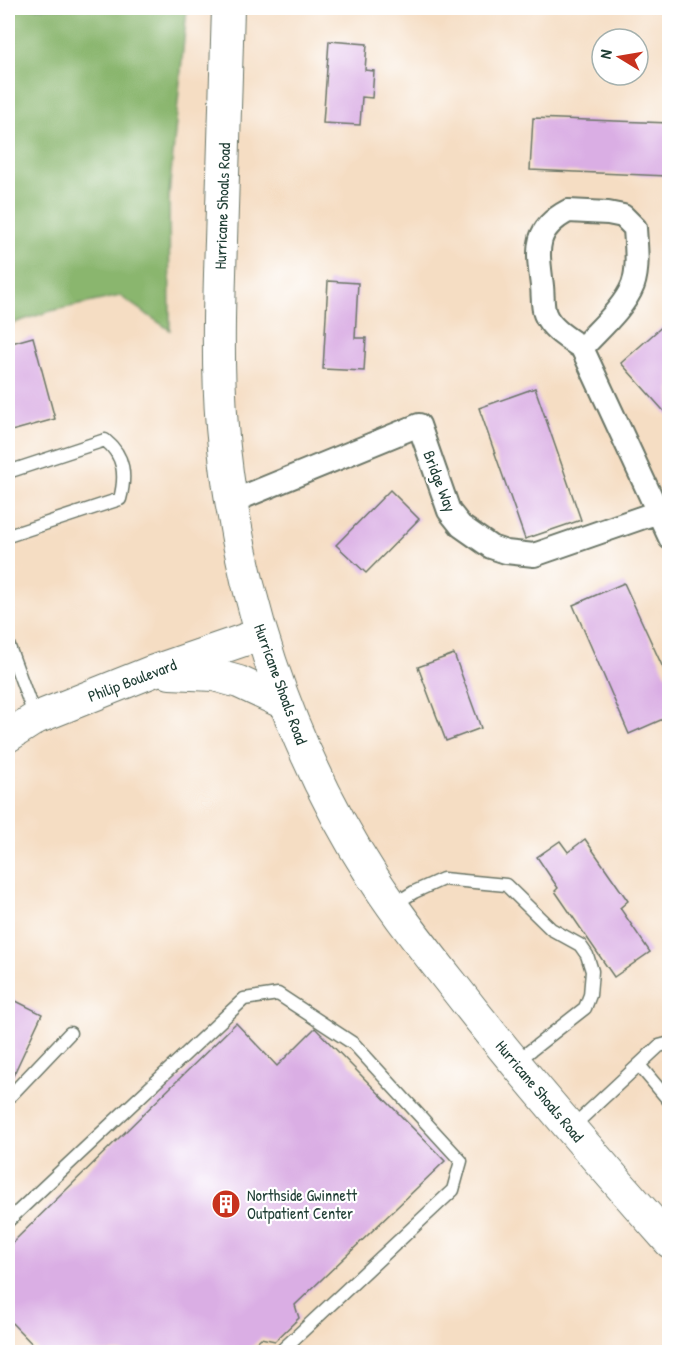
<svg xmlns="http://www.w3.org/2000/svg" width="677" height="1360" viewBox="0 0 677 1360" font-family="'Patrick Hand',sans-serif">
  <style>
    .forest { fill: #8ab66e; stroke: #547a51; stroke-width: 1.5 }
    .building { fill: #daaee4 }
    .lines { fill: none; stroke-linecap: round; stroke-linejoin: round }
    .lane-casing { stroke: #6a7566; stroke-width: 15 }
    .street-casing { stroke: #6a7566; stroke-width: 26 }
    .secondary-casing { stroke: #6a7566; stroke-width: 34 }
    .lane { stroke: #fff; stroke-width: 12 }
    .street { stroke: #fff; stroke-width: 22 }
    .secondary { stroke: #fff; stroke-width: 32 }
    .labels { text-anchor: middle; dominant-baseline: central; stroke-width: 4.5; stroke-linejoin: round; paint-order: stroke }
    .street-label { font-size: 16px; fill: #1f3d34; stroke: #fff }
    .poi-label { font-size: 16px; fill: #1f3d34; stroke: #fff; text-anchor: start }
  </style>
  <rect width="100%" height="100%" fill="#fff"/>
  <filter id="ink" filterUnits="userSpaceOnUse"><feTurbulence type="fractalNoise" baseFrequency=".0167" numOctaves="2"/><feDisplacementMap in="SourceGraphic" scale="12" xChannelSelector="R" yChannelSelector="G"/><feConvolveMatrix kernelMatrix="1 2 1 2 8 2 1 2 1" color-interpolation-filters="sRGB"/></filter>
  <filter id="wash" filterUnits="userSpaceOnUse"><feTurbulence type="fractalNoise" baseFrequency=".008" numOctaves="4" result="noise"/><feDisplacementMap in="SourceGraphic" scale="24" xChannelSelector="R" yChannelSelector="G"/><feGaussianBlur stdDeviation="1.35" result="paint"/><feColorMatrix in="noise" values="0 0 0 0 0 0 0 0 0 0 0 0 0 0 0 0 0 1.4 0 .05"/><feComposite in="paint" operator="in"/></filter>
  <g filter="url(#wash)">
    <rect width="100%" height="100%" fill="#f5ddc3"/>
    <path class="forest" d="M8,8H187L169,195L170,330L120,296L51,311L8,325Z"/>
    <g id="blocks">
      <path class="building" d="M329,41L367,44L365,70L374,71L372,98L362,97L360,125L323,123Z
        M533,118L670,123L667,176L530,170Z
        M328,281L358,283L355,338H366L364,371L323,369Z
        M666,323L670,327V418L621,363Z
        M33,337L55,419L8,432V344Z
        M535,388L581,520L525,539L479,408Z
        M390,490L419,519L366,573L336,545Z
        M624,583L670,683V716L629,734L573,605Z
        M454,654L481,728L446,741L418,667Z
        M585,839L628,901L620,908L650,952L614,977L555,891L558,888L537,857L560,841L568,852Z
        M8,997L42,1014L13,1076L8,1073Z
        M236,1023L277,1066L315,1028L445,1161L295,1305L299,1318L275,1341L261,1338L246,1352H40L8,1319V1247Z"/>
    </g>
  </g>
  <g filter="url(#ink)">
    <use href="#blocks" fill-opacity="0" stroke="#6a7566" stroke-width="1.5"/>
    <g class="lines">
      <g class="lane-casing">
        <path id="lane" d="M8,472L105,440C125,456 126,476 120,499L8,536
          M8,644L35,717
          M393,905L414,892L443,879L506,885L551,929L580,945L587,955L592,971L590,995L585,1008L516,1062
          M639,1065L670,1102
          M8,1094L11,1095L70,1033
          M571,1128L659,1046L670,1043
          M8,1221L244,999L278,994L354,1044L461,1161L453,1190L280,1352"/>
      </g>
      <g class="street-casing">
        <path id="street" d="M568,211L608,213L623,216L635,228C636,246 639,267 633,285C624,308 598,330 582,348C569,339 551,329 545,314C542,306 543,294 542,286C538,251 532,230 568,211Z
          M582,348L670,538
          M231,502L419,425L449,511L461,526L491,547L506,552L534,555L658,512"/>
      </g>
      <g class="secondary-casing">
        <path id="secondary" d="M228,8C225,85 223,163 221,241C219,303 217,366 222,427C236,587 287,744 374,879C398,916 425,950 452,984C521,1073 595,1157 670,1242
          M170,673L214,675L239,682L284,703
          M8,736L36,718L151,672L261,634"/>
      </g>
      <use href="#lane" class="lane"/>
      <use href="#street" class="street"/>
      <use href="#secondary" class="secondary"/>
    </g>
  </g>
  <defs>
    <g id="building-disc" transform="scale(1.5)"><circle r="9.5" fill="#c8321e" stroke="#fff"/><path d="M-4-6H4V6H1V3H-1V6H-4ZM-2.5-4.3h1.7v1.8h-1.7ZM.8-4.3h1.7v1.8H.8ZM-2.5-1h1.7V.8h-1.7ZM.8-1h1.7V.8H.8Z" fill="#fff"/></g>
  </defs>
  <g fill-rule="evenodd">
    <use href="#building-disc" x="226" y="1204"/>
  </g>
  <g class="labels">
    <g class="street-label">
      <text transform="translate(222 206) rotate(-88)">Hurricane Shoals Road</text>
      <text transform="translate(440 481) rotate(69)">Bridge Way</text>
      <text transform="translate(132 680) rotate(-21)">Philip Boulevard</text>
      <text transform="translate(281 684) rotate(70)">Hurricane Shoals Road</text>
      <text transform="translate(540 1091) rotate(50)">Hurricane Shoals Road</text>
    </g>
    <g class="poi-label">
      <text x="247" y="1195">Northside Gwinnett<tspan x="247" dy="18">Outpatient Center</tspan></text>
    </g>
  </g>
  <rect width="677" height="1360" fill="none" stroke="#fff" stroke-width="30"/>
  <g transform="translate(620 57) rotate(281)"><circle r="28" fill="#ffffff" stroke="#a5b1ae" stroke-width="1.5"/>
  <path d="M0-4.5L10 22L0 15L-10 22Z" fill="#c8321e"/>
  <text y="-9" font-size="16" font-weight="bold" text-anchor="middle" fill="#1f3d34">N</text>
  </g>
</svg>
